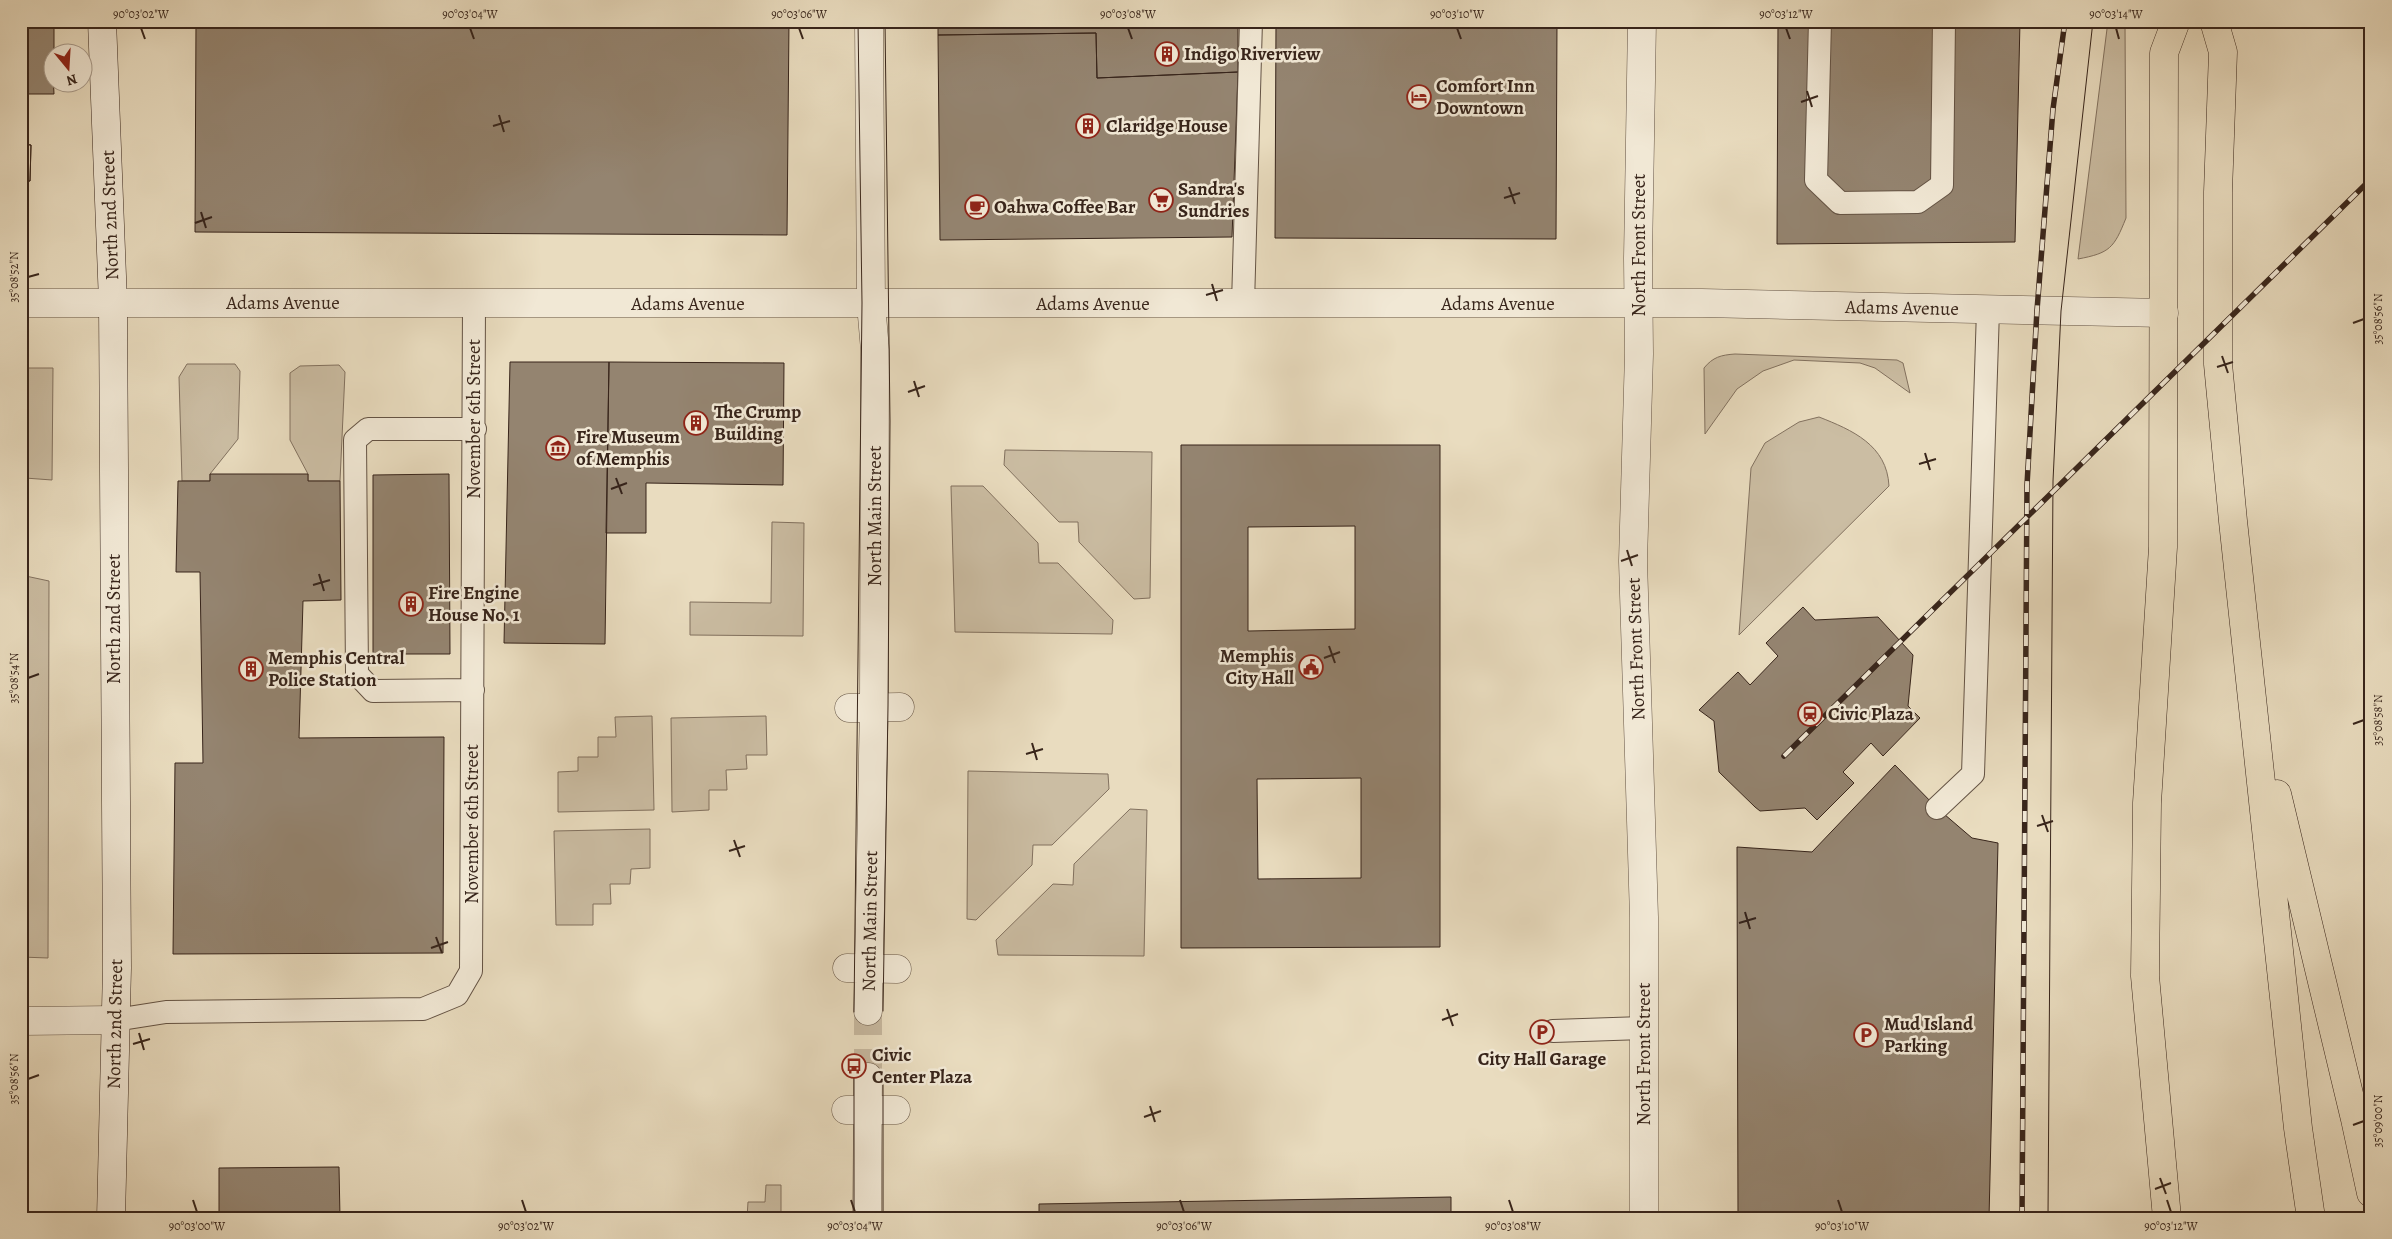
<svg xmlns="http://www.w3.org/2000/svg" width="2392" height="1239" viewBox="0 0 2392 1239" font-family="Alegreya,serif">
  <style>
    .green { fill: #cbbda3; stroke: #82715f }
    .building { fill: #948470; stroke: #38251b; fill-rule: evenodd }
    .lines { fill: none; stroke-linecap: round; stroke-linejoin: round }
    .pedestrian-tunnel { stroke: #c6b79e; stroke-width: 28; stroke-dasharray: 28 14; stroke-linecap: butt }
    .service-casing { stroke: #645344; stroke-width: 24 }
    .pedestrian-casing { stroke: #645344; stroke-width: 29 }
    .minor-casing { stroke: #645344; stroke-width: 29 }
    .tertiary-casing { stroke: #645344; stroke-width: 29 }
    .secondary-casing { stroke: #38251b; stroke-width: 29 }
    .motorway-casing { stroke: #38251b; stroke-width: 29 }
    .service { stroke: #f1e8d5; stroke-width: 22 }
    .pedestrian { stroke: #f1e8d5; stroke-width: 28 }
    .minor { stroke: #f1e8d5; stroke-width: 28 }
    .tertiary { stroke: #f1e8d5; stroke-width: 28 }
    .secondary { stroke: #f1e8d5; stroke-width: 28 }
    .motorway { stroke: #e9dcbf; stroke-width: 28 }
    .tram { stroke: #38251b; stroke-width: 1 }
    .rail-casing { stroke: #38251b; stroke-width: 5.5 }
    .rail { stroke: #f1e8d5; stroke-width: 4; stroke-dasharray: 11; stroke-linecap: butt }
    .ticks { fill: none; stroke: #38251b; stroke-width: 2 }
    .labels { text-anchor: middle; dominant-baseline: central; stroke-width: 5; stroke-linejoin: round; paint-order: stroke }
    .poi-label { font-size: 19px; font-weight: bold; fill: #38251b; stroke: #f1e8d5; text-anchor: start }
    .street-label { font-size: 19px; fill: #38251b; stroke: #f1e8d5 }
    .neatline { fill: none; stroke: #38251b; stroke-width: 2 }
    .ticks-label { font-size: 12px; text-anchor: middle; fill: #38251b }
  </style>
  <rect width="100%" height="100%" fill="#e9dcbf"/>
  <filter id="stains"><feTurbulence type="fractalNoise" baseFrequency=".004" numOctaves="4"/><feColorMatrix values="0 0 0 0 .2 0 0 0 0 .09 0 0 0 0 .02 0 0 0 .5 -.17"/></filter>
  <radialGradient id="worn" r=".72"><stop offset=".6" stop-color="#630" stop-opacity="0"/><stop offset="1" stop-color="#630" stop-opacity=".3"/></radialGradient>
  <path class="green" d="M2108,21H2125L2126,218C2114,248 2110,253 2078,259Z
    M1735,354L1897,360L1903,363L1910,393L1875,368L1860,363L1794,360L1763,371L1737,389L1705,434L1704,368C1713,357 1721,355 1735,354Z
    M187,364H235L240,371L238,439L210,474V481H182L179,377Z
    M339,365L345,372L340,481H308V474L290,440V373L300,366Z
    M21,368H53L52,480L25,478L21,483Z
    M1819,417C1852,430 1887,445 1889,486L1739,635L1751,468L1765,443L1799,422Z
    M1005,450L1152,452L1150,598L1134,599L1079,542L1078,522H1059L1004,465Z
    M951,486H983L1038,543L1039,563H1058L1113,620L1112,634L955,632Z
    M772,522L804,523L803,636L690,635V602L771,603Z
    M21,575L49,581L48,958L21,957Z
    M652,716L654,810L558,812V772L578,771V757H598V737H616L615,717Z
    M766,716L767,755H746L747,769L726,770L727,790H709V810L672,812L671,718Z
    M968,771L1108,774L1109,789L1052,845H1033L1032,865L976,920L967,919Z
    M1130,809L1147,810L1144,956L998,955L996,940L1053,884L1073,885L1074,864Z
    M650,829V868L631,869L630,884H610L611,904H593V925H556L554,831Z
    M766,1185H781V1218H747L748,1202H765Z"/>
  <path class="building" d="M21,21H54V52H52L54,94H21Z
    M196,21H789L787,235L195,232Z
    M938,21H1238V72L1097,78L1096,33L938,35Z
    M1276,21H1557L1556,239L1275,238Z
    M1778,21H2020L2015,242L1777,244Z
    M1096,33L1097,78L1238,72L1232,237L940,240L938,35Z
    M21,144L31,145L30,181H21Z
    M21,144L31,145L30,181H21Z
    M510,362H609L605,644L504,643Z
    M609,362L784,363L783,485L646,483V533H606Z
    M1181,445H1440V947L1181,948ZM1355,526V629L1248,631V527ZM1361,778V878L1258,879L1257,779Z
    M210,474H308V481H340L341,600L303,601L299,738L444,737L443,953L173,954L175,763H203L200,572H176L178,481H210Z
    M449,474L450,654H373V475Z
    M1803,607L1815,620L1878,617L1913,655L1908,706L1920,718L1883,756L1871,743L1843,772L1854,783L1817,820L1805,808L1760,811L1755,807L1719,772L1714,721L1699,710L1738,672L1750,685L1778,656L1766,643Z
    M1895,765L1937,808L1972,838L1998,843L1989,1218H1738L1737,847L1812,852Z
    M339,1167L340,1218H219V1168Z
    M1451,1197V1218H1039V1204Z"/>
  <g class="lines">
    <path class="pedestrian-tunnel" d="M868,1077V1011"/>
    <g class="service-casing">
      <path id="service" d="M1820,21L1816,180L1840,203L1918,202L1942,185L1944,21
        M1243,304L1251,21
        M473,690L373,691L357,674L355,440L368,429H475
        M1937,808L1973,774L1988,310
        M115,1020L166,1012L423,1009L457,995L471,971L474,304
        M1553,1031L1643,1028"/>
    </g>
    <g class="pedestrian-casing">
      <path id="pedestrian" d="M849,708L900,707
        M847,968L897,969
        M868,1011L874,706L875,350L871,304L869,21
        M846,1110H896
        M867,1218L868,1077"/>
    </g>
    <g class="minor-casing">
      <path id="minor" d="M21,1021L115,1020"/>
    </g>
    <g class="tertiary-casing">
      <path id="tertiary" d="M1642,21L1638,258L1639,354L1633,561L1644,917V1218
        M21,303H1702L2164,313"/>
    </g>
    <g class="secondary-casing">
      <path id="secondary" d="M102,21L113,302L117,968L111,1218"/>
    </g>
    <g class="motorway-casing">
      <path id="motorway" d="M2214,21L2223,52L2218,192V364L2233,521L2298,1128L2311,1218
        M2277,794L2355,1119L2371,1193
        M2167,1218L2145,976L2147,803L2163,547L2164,53L2176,21"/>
    </g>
    <use href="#service" class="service"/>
    <use href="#pedestrian" class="pedestrian"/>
    <use href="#minor" class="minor"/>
    <use href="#tertiary" class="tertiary"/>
    <use href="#secondary" class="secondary"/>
    <use href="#motorway" class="motorway"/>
    <path class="tram" d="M883,1011L888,706L890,421L885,21
      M854,1012L862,303L858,21
      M854,1076V1218
      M883,1076V1218
      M2048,1218L2053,481L2061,311L2093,21"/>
    <g class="rail-casing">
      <path id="rail" d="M1784,756L2371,179
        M2022,1218L2027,485L2037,310L2053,109L2065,21"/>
    </g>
    <use href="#rail" class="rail"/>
  </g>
  <path class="ticks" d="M141,28L145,39M470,28L474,39M799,28L803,39M1128,28L1132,39M1457,28L1461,39M1786,28L1790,39M2116,28L2119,39M1807,91L1812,107M1801,102L1818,96M499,115L504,132M493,126L510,121M1509,187L1515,204M1504,198L1520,193M201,212L206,228M195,223L212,217M28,277L39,274M1212,284L1217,301M1206,295L1223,290M2353,323L2364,319M2222,356L2228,373M2217,367L2233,362M914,381L919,397M908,392L925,386M1925,453L1930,470M1919,464L1936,459M616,478L622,494M611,489L627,483M1627,550L1632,566M1621,561L1638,555M319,574L324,591M313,585L330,580M1329,646L1335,663M1324,658L1340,652M28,678L39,674M2353,724L2364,720M1032,743L1037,760M1026,754L1043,749M2042,815L2048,832M2037,826L2053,821M734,840L740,857M729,851L745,846M1745,912L1750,929M1739,923L1756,918M436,937L442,953M431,948L448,942M1447,1009L1453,1026M1442,1020L1458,1014M139,1033L144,1050M133,1044L150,1039M28,1079L39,1075M1150,1106L1155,1122M1144,1117L1161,1111M2353,1125L2364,1121M2160,1178L2166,1194M2155,1189L2171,1183M193,1200L197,1212M522,1200L526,1212M851,1200L855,1212M1180,1200L1184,1212M1509,1200L1513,1212M1838,1200L1842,1212M2167,1200L2171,1212"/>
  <defs>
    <g id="building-ring" transform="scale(1.25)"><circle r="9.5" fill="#f1e8d5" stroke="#8f2418" stroke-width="1.5"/><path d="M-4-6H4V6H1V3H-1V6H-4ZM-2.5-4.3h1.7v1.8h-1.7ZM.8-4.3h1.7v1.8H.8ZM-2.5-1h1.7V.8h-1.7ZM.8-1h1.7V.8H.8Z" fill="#8f2418"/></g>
    <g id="hotel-ring" transform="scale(1.25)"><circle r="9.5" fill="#f1e8d5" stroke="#8f2418" stroke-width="1.5"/><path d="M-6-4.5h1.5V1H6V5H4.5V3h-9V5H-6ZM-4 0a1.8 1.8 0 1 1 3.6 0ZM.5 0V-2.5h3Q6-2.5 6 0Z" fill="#8f2418"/></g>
    <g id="supermarket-ring" transform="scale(1.25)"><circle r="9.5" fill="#f1e8d5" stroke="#8f2418" stroke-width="1.5"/><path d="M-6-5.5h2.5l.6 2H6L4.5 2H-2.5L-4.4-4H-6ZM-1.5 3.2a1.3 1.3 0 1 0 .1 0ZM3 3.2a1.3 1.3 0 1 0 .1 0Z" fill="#8f2418"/></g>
    <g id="cafe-ring" transform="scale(1.25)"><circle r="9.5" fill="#f1e8d5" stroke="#8f2418" stroke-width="1.5"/><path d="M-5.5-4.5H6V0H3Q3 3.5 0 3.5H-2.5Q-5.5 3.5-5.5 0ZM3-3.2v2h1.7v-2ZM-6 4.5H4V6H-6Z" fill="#8f2418"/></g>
    <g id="museum-ring" transform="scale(1.25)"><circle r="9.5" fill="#f1e8d5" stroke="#8f2418" stroke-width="1.5"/><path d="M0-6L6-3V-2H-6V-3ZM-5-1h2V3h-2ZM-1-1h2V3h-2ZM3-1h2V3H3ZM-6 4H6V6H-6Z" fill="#8f2418"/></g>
    <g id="civic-ring" transform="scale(1.25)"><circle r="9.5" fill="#f1e8d5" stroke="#8f2418" stroke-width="1.5"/><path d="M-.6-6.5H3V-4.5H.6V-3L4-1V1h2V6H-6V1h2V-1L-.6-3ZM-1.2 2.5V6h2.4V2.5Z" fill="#8f2418"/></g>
    <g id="station-ring" transform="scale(1.25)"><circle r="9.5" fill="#f1e8d5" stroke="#8f2418" stroke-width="1.5"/><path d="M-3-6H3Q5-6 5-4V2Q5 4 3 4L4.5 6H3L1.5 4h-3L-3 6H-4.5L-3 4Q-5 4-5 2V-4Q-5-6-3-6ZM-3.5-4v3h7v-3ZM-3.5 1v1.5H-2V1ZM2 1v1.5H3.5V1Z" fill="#8f2418"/></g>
    <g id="parking-ring" transform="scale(1.25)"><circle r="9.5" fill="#f1e8d5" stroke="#8f2418" stroke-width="1.5"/><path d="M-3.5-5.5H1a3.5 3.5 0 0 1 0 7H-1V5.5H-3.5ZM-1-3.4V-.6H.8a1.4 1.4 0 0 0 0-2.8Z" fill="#8f2418"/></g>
    <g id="bus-ring" transform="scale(1.25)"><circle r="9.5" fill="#f1e8d5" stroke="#8f2418" stroke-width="1.5"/><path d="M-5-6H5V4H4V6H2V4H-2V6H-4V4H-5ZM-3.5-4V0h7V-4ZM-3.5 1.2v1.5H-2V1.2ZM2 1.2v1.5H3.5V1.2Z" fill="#8f2418"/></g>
  </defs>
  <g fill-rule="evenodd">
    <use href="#building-ring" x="1167" y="54"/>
    <use href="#hotel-ring" x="1419" y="97"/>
    <use href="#building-ring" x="1088" y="126"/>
    <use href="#supermarket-ring" x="1161" y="200"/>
    <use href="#cafe-ring" x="977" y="207"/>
    <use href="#building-ring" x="696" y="423"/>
    <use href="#museum-ring" x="558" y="448"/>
    <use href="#building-ring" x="411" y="604"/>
    <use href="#civic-ring" x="1311" y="667"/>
    <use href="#building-ring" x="251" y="669"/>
    <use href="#station-ring" x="1810" y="714"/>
    <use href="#parking-ring" x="1542" y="1032"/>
    <use href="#parking-ring" x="1866" y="1035"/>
    <use href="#bus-ring" x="854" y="1066"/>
  </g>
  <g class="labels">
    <g class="poi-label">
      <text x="1184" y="54">Indigo Riverview</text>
      <text x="1436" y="86">Comfort Inn<tspan x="1436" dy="22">Downtown</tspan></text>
      <text x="1106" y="126">Claridge House</text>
      <text x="1178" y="189">Sandra's<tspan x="1178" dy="22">Sundries</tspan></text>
      <text x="994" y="207">Oahwa Coffee Bar</text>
      <text x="714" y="412">The Crump<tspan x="714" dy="22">Building</tspan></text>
      <text x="576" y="437">Fire Museum<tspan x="576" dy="22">of Memphis</tspan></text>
      <text x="428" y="593">Fire Engine<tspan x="428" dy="22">House No. 1</tspan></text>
      <text x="1294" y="656" text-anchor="end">Memphis<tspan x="1294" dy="22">City Hall</tspan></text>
      <text x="268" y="658">Memphis Central<tspan x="268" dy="22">Police Station</tspan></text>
      <text x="1828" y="714">Civic Plaza</text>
      <text x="1884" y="1024">Mud Island<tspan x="1884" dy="22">Parking</tspan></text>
      <text x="872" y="1055">Civic<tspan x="872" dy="22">Center Plaza</tspan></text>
      <text x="1542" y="1059" text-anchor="middle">City Hall Garage</text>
    </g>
    <g class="street-label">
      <text transform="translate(110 215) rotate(-92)">North 2nd Street</text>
      <text transform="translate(1639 245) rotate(-90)">North Front Street</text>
      <text x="283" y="303">Adams Avenue</text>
      <text x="688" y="304">Adams Avenue</text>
      <text x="1093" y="304">Adams Avenue</text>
      <text x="1498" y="304">Adams Avenue</text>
      <text transform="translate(1902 308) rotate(1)">Adams Avenue</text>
      <text transform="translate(474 419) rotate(-90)">November 6th Street</text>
      <text transform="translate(875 516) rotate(-90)">North Main Street</text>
      <text transform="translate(114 619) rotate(-90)">North 2nd Street</text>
      <text transform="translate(1636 649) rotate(-92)">North Front Street</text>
      <text transform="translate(472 824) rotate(-90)">November 6th Street</text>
      <text transform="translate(870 921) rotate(-89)">North Main Street</text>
      <text transform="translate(115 1024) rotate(-89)">North 2nd Street</text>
      <text transform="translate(1644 1054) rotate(-90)">North Front Street</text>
    </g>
  </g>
  <rect width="2392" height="1239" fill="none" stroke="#e9dcbf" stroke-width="55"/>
  <g transform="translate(68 68) rotate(162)"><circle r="24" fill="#f1e8d5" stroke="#a79a8b"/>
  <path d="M0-4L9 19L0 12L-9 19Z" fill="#8f2418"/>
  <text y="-8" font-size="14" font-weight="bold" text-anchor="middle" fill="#38251b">N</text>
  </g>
  <rect x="28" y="28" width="2336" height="1184" class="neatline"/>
  <g class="ticks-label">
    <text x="141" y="18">90°03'02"W</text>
    <text x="470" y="18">90°03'04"W</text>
    <text x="799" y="18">90°03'06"W</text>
    <text x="1128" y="18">90°03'08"W</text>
    <text x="1457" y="18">90°03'10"W</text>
    <text x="1786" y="18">90°03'12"W</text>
    <text x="2116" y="18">90°03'14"W</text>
    <text transform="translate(14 277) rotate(-90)" y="4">35°08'52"N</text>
    <text transform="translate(2378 319) rotate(-90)" y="4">35°08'56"N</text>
    <text transform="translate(14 678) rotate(-90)" y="4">35°08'54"N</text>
    <text transform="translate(2378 720) rotate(-90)" y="4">35°08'58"N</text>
    <text transform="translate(14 1079) rotate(-90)" y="4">35°08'56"N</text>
    <text transform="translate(2378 1121) rotate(-90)" y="4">35°09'00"N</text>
    <text x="197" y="1230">90°03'00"W</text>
    <text x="526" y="1230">90°03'02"W</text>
    <text x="855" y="1230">90°03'04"W</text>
    <text x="1184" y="1230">90°03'06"W</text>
    <text x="1513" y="1230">90°03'08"W</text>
    <text x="1842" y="1230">90°03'10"W</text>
    <text x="2171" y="1230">90°03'12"W</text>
  </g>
  <rect width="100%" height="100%" filter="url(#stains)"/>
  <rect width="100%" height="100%" fill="url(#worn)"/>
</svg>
